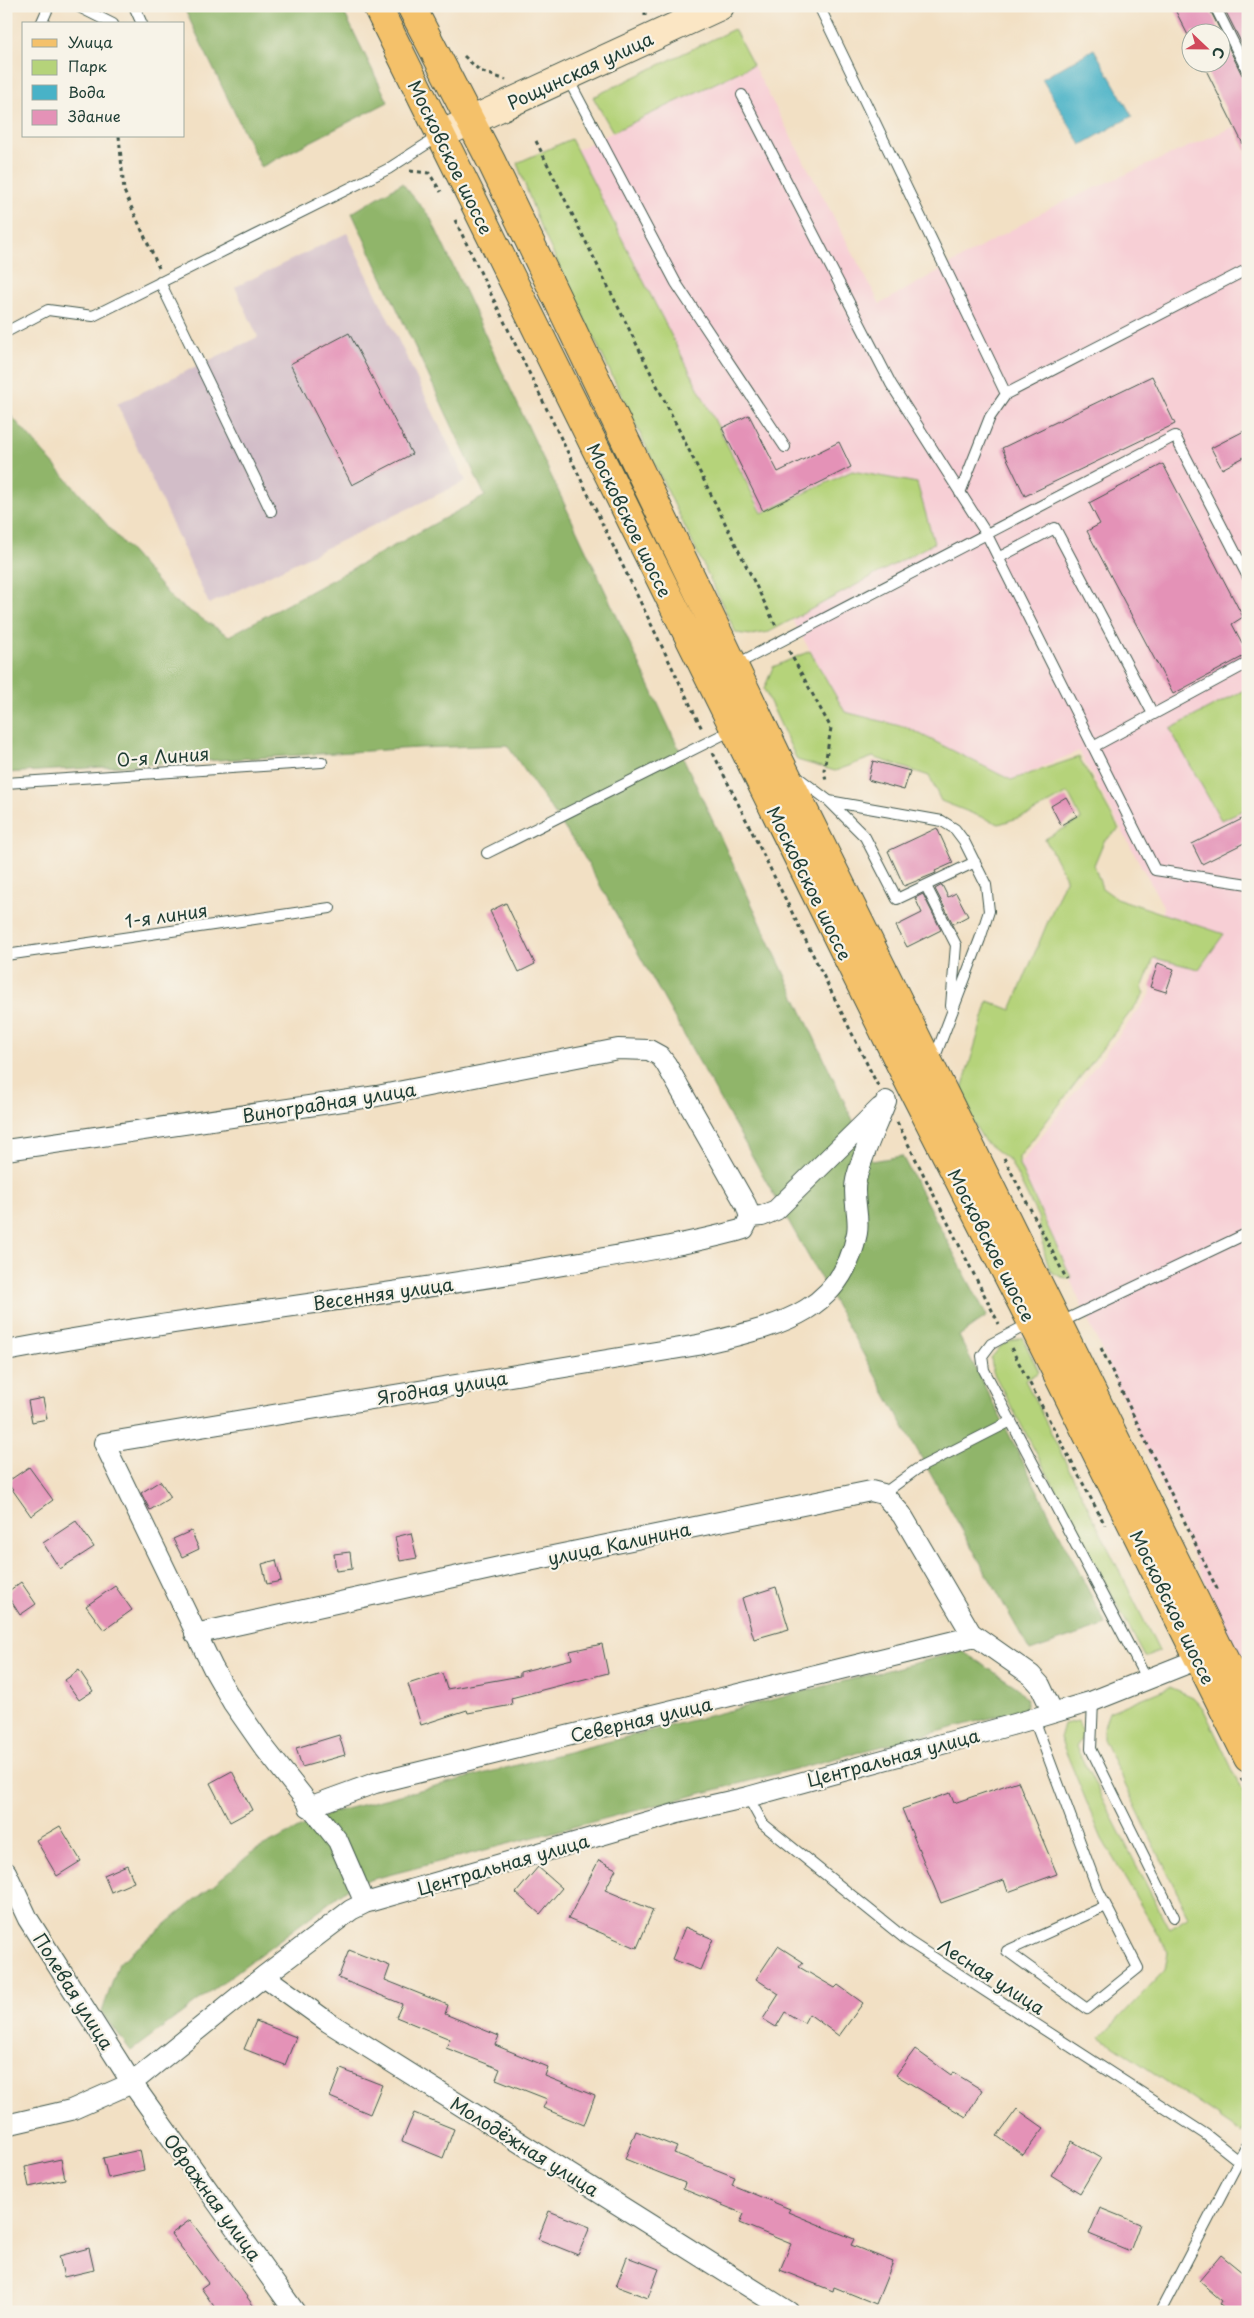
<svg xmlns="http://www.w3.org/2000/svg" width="1254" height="2318" viewBox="0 0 1254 2318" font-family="'Playpen Sans',sans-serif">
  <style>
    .built { fill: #f7cfd5 }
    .industrial { fill: #d2bdc8 }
    .green { fill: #b5d37a; stroke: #6a8857 }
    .forest { fill: #90b56a; stroke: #58794f }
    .water { fill: #48b2c7; stroke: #34787e }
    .building { fill: #e492b7 }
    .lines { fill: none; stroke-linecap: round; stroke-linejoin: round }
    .service-casing { stroke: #3f554a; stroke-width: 12 }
    .minor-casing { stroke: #3f554a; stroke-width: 22 }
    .secondary-casing { stroke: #3f554a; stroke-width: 30 }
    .primary-casing { stroke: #3f554a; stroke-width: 30 }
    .path { stroke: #3f554a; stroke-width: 3; stroke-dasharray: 4 4; stroke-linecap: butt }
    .service { stroke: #fff; stroke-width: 10 }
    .minor { stroke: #fff; stroke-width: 20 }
    .secondary { stroke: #fbe6c4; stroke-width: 28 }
    .primary { stroke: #f4c16b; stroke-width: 28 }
    .labels { text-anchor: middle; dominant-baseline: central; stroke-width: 4.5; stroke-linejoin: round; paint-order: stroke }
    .street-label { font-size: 18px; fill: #1f3d34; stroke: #f7f3e8 }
  </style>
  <rect width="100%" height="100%" fill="#f7f3e8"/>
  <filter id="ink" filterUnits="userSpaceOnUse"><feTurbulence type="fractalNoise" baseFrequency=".02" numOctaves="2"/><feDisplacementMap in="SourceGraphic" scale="10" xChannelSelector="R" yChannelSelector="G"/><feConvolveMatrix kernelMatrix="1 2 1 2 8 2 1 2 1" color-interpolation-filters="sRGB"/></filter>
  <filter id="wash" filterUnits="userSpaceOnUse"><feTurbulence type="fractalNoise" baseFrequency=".0096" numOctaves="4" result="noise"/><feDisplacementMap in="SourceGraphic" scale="20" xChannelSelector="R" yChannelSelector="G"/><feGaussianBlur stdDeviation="1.12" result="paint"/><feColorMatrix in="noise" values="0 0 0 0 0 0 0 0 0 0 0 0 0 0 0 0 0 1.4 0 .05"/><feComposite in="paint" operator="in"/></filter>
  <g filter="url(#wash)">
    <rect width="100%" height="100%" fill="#f2e0c4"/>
    <path class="built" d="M753,65L880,304L1052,207L1233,127L1248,157V322L1245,324L1248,330V1655L1239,1659L1019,1165L1150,995L1163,906L1079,751L1012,780L908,728L845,712L792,619L934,543L852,471L762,513L576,150Z"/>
    <path class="industrial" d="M347,233L466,481L209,604L117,404L258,337L235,287Z"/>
    <path class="green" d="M734,29L753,65L613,132L593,97Z
      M571,139L762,513L852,471L917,483L934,543L769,632L751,635L736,633L540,226L517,163Z
      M810,651L845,712L908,728L1011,780L1079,757L1119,829L1104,841L1094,865L1102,888L1116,898L1224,934L1199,969L1154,958L1142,988L1145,993L1019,1157V1165L1072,1279L1061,1277L1050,1271L1045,1255L1038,1217L1010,1161L985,1142L959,1099L988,1001L1011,1010L1066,878L1045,839L1081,819L1068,793L1030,814L999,824L941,801L929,776L873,757L835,771L797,760L764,689L773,667Z
      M1248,688V808L1221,820L1170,729Z
      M1022,1337L1039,1372L1025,1380L1159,1651L1145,1657L993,1372L991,1358L1002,1345Z
      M1170,1687L1193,1697L1203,1708L1248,1802V2122L1242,2133L1101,2037L1165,1970L1168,1952L1102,1839L1060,1738L1064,1724L1078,1721L1084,1735L1076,1747L1169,1929L1189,1917L1103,1739V1729L1109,1712Z"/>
    <path class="forest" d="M183,6H341L388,102L261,167Z
      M402,183L430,217L872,1161L902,1156L987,1316L959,1336L1106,1625L1030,1651L583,855L507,745L417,748L6,773V410L174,601L229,636L485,496L352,213Z
      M962,1651L1017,1687L1027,1700L1025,1709L354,1884L131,2051L102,2012L119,1963L254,1851L330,1813Z"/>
    <path class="water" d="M1094,49L1132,116L1081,145L1042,79Z"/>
    <g id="blocks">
      <path class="building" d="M1173,6H1208L1221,32H1192V43Z
        M1223,6H1248V56Z
        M1222,34L1242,75L1248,79V154L1202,62H1222Z
        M349,333L412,454L352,485L290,364Z
        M1152,376L1175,424L1025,496L1002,448Z
        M749,415L778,472L839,442L851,467L763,511L722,428Z
        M1248,429V455L1222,469L1211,448Z
        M1163,464L1243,617L1232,624L1248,654L1173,694L1087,531L1100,524L1089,503Z
        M873,761L910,771L904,790L868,780Z
        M1066,797L1077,816L1061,825L1051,806Z
        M1248,816V841L1202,864L1192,844Z
        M937,828L953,863L935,871L936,873L904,886L888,851Z
        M942,885L948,897L956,893L968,916L953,924L935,889Z
        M923,894L941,930L907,947L896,926L922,913L915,898Z
        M506,903L535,964L519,972L490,911Z
        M1158,963L1174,969L1166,992L1150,987Z
        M43,1398L47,1419L32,1422L28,1401Z
        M29,1467L53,1500L31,1516L7,1482Z
        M160,1481L171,1497L150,1510L141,1493Z
        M76,1521L94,1547L60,1569L43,1543Z
        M191,1531L199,1549L182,1557L173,1539Z
        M411,1533L417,1558L400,1561L395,1537Z
        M350,1552L352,1569L336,1571L334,1554Z
        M276,1560L281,1581L267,1584L262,1564Z
        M21,1582L36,1604L20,1615L6,1593Z
        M115,1586L132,1610L104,1630L86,1606Z
        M776,1587L789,1629L754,1639L742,1598Z
        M602,1644L608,1673L511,1698L512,1705L468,1713L467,1710L421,1725L408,1684L442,1673L447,1689L520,1676V1672L572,1659L570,1651Z
        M79,1670L93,1691L79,1700L65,1680Z
        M339,1735L345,1755L302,1767L296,1748Z
        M232,1771L252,1810L230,1822L210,1783Z
        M1018,1781L1057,1874L1008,1892L1004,1880L941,1903L902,1809L950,1793L954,1803Z
        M60,1826L81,1861L57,1876L36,1840Z
        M599,1860L616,1869L605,1890L653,1910L637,1948L568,1919Z
        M127,1865L134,1882L111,1892L104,1875Z
        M538,1867L562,1888L540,1914L516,1893Z
        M685,1927L713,1939L700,1970L672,1959Z
        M778,1946L803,1962L799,1967L835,1988L838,1985L863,2003L839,2036L809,2014L804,2023L785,2012L776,2027L763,2019L779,1994L756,1979Z
        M349,1950L390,1966L385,1980L448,2005L445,2014L499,2036L495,2045L548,2067L545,2076L595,2096L584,2125L543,2108L547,2099L496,2079L500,2069L446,2048L450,2039L396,2017L402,2004L338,1978Z
        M256,2021L296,2037L285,2065L244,2049Z
        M915,2049L951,2075L953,2072L982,2090L966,2117L896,2075Z
        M341,2069L382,2085L370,2114L330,2097Z
        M1017,2109L1044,2128L1023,2155L997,2136Z
        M414,2113L454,2129L443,2158L402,2141Z
        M636,2131L677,2147L674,2153L735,2177L732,2185L790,2209L788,2212L854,2239L851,2245L893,2262L876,2304L834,2287L833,2291L780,2270L791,2244L740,2223L744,2214L683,2189L685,2183L625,2159Z
        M1072,2141L1101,2158L1080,2193L1051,2175Z
        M140,2150L144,2170L108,2178L103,2158Z
        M61,2159L65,2179L29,2187L25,2167Z
        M1100,2208L1140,2224L1130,2251L1089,2234Z
        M549,2211L590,2227L578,2255L538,2239Z
        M190,2220L220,2260L258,2312H218L201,2288L208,2283L171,2234Z
        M89,2248L94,2270L64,2277L59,2256Z
        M1221,2255L1248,2277V2304L1242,2312H1229L1220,2304L1222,2301L1199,2281Z
        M627,2257L659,2269L648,2298L616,2286Z"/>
    </g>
  </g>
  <g filter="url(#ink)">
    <use href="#blocks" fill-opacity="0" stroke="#3f554a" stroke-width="1"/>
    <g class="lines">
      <g class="service-casing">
        <path id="service" d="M77,6L113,24
          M134,6L142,24
          M819,6L1006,394
          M1215,6L1248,72
          M41,24L49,6
          M567,77L676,283L785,447
          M742,95L891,384L986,533L1155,870L1248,884
          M160,282L271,511
          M6,332L48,310L93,316L388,169L439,136
          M960,493L990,417L1006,394L1248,269
          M998,558L1055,528L1153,714
          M735,665L1175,436L1248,577
          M1093,747L1248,663
          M796,776L829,801L942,821L955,829L964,841L986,885L989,911L980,939L933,1062
          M6,783L322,762
          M829,801L865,837L897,899L975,862
          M487,853L734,729
          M926,886L956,945L951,1006
          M6,955L330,908
          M1030,1323L991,1344L982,1356L984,1370L1147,1680
          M1059,1323L1248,1233
          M883,1494L917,1469L1011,1421
          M1093,1701L1091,1749L1174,1917
          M1034,1719L1098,1890L1138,1968L1087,2009L1007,1951L1106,1906
          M748,1797L763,1824L908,1941L1205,2134L1239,2161
          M1160,2312L1248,2143"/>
      </g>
      <g class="minor-casing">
        <path id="minor" d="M6,1150L377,1096L618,1049L649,1050L660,1056L666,1064L746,1205L750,1217
          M750,1217L762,1216L776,1210L880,1108
          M6,1351C191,1316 378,1298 563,1265C621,1255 680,1246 737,1231L744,1229L750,1217
          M195,1634L504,1566L871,1491L883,1494L902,1515L971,1633L1031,1675L1040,1685L1053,1713
          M309,1807L375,1783L975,1636
          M6,1872L28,1919L132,2083L295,2312
          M365,1903L338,1841L263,1746L233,1703L213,1668L104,1443L698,1345C769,1327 841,1318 857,1233C860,1216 852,1197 856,1180C862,1154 876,1127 886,1101
          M264,1976L328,2022L789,2312
          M6,2125L71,2110L132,2083L264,1976L351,1910L365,1903L678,1813L748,1797L1015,1724L1093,1701L1211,1654"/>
      </g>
      <g class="secondary-casing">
        <path id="secondary" d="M440,135L720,6"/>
      </g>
      <g class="primary-casing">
        <path id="primary" d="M377,6L910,1084L1032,1323L1248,1758
          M411,6L492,163L781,764L1248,1707"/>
      </g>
      <path class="path" d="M645,16V6
        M464,56L480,71L506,80
        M119,136L124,191L159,268
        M536,141L777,628
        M410,171L429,173L441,192
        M455,220L702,729
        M789,651L831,728L824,770L826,781
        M713,753L878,1086
        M897,1122L999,1324
        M1004,1158L1067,1280
        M1011,1348L1105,1525
        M1101,1348L1218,1591
        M1241,1778L1248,1793"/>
      <use href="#service" class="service"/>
      <use href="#minor" class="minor"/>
      <use href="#secondary" class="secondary"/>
      <use href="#primary" class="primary"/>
    </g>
  </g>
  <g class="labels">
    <g class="street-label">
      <text transform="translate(580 70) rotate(-25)">Рощинская улица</text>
      <text transform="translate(451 157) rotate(64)">Московское шоссе</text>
      <text transform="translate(630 520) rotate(64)">Московское шоссе</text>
      <text transform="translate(163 756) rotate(-4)">0-я Линия</text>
      <text transform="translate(810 883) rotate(64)">Московское шоссе</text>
      <text transform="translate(166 915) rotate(-8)">1-я линия</text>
      <text transform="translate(329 1102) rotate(-9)">Виноградная улица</text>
      <text transform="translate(992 1245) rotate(63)">Московское шоссе</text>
      <text transform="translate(383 1293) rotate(-8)">Весенняя улица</text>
      <text transform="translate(442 1387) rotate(-9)">Ягодная улица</text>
      <text transform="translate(619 1543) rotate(-12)">улица Калинина</text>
      <text transform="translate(1173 1607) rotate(64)">Московское шоссе</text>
      <text transform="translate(641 1719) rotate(-13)">Северная улица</text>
      <text transform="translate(893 1757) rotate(-15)">Центральная улица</text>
      <text transform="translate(503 1864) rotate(-16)">Центральная улица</text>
      <text transform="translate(992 1976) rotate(33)">Лесная улица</text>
      <text transform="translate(74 1991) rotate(58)">Полевая улица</text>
      <text transform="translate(525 2146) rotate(32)">Молодёжная улица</text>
      <text transform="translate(213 2197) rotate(54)">Овражная улица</text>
    </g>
  </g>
  <rect width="1254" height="2318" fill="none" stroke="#f7f3e8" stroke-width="25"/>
  <rect x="22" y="22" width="162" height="115" fill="#f7f3e8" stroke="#a1aaa0"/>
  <rect x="32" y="39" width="25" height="8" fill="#f4c16b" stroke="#a1aaa0"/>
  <text x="68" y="48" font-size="15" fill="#1f3d34">Улица</text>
  <rect x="32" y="60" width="25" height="15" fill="#b5d37a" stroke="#a1aaa0"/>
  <text x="68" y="72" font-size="15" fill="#1f3d34">Парк</text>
  <rect x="32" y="85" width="25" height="15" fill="#48b2c7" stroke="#a1aaa0"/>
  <text x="68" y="98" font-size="15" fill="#1f3d34">Вода</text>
  <rect x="32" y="110" width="25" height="15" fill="#e492b7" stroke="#a1aaa0"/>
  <text x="68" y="122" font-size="15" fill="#1f3d34">Здание</text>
  <g transform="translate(1206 48) rotate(112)"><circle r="24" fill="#f7f3e8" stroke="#a1aaa0"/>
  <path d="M0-4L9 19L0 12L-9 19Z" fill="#d1495b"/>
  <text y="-8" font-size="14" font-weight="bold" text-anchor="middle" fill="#1f3d34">С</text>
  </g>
</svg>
